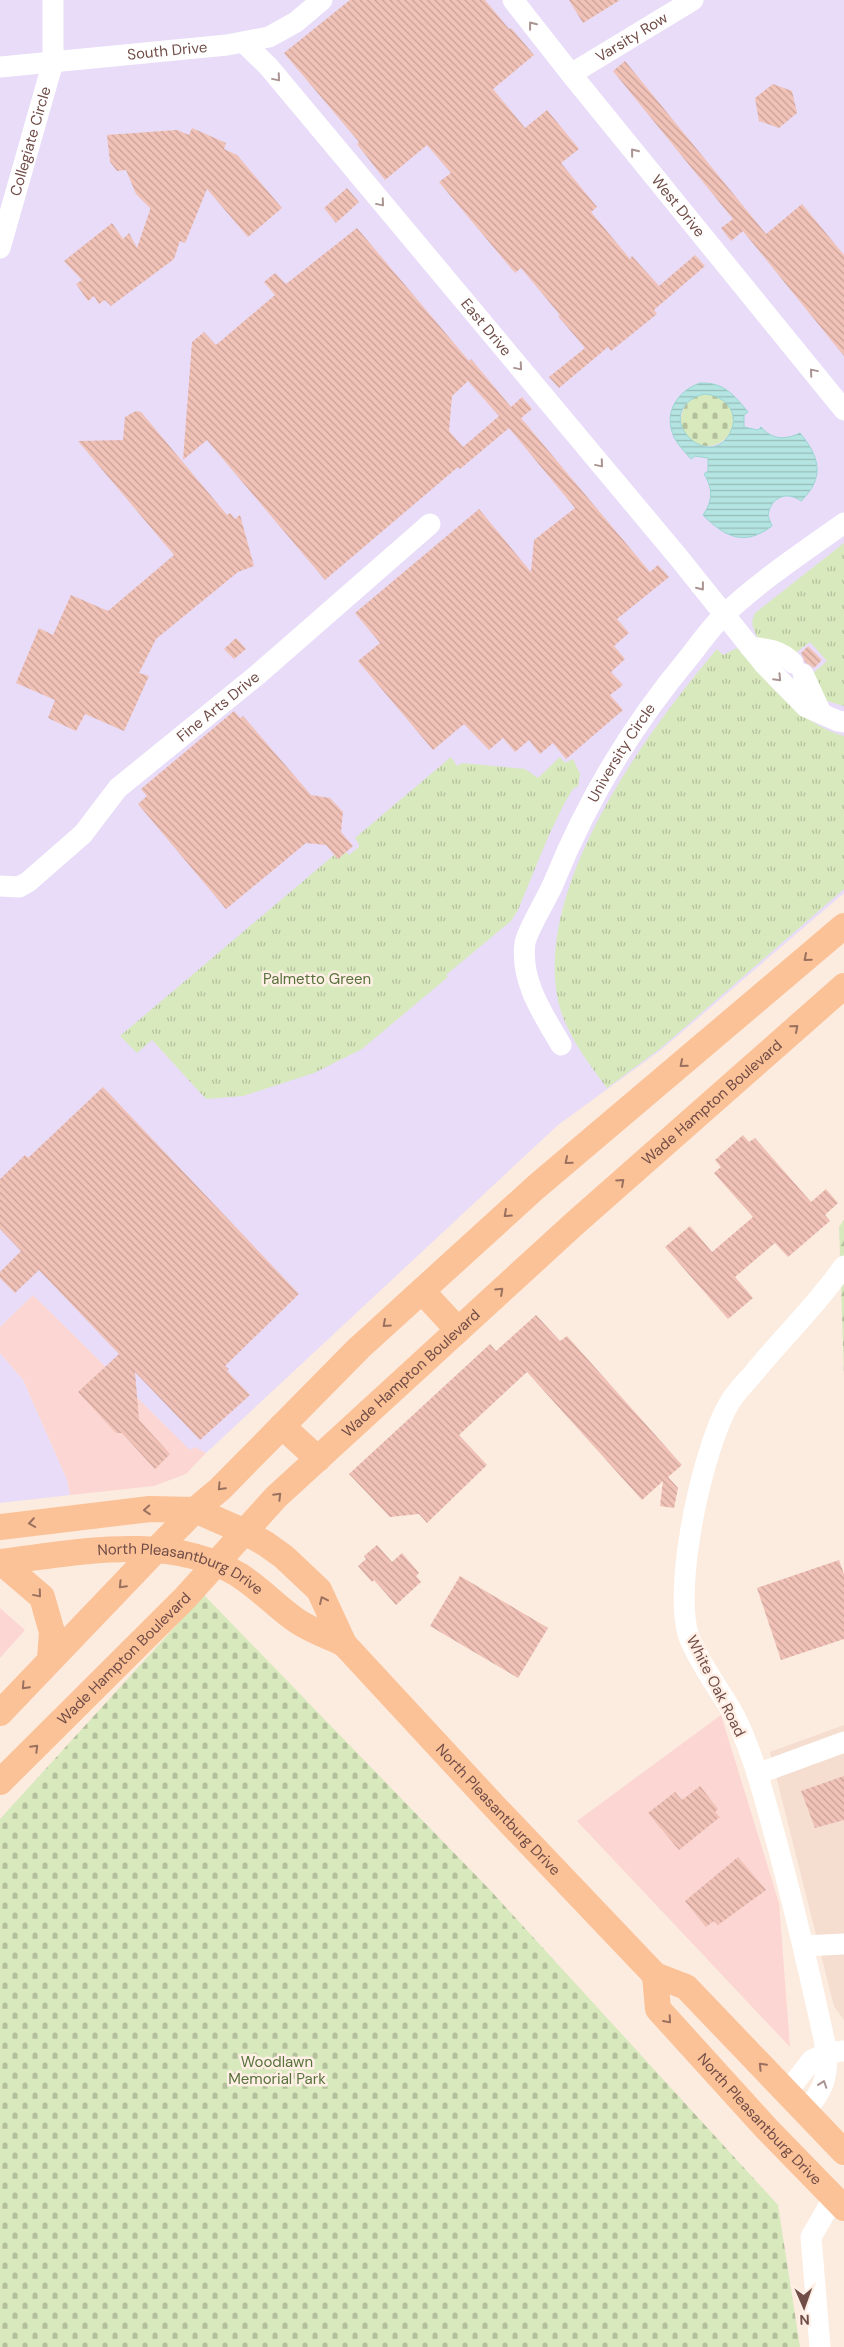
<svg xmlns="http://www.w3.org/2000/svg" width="844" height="2347" viewBox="0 0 844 2347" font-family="'DM Sans',sans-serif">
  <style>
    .residential { fill: #f5ddd0 }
    .commercial { fill: #fcd6d2 }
    .education { fill: #e8dcf8 }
    .grass { fill: url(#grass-tufts) }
    .forest { fill: url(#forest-firs) }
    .cemetery { fill: url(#cemetery-stones) }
    .water { fill: url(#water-rules); stroke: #9ad6d3; fill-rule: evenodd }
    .building { fill: url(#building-back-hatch); fill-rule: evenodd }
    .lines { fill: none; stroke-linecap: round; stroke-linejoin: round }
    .minor { stroke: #fff; stroke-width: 21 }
    .major { stroke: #fbc197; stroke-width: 26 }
    .oneway { stroke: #aa9491 }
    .oneway2 { stroke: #9a705f }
    .labels { text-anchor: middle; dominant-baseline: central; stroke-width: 5; stroke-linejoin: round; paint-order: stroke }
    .street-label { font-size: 15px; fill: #714d47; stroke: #ffefe5 }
    .park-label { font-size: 15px; fill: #58723d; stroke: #ffefe5 }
  </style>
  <defs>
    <pattern id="grass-tufts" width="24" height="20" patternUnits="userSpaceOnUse" patternTransform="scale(1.25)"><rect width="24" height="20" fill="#d8e9be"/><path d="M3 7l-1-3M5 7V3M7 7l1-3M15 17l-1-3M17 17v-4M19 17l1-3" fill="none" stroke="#b4bf9c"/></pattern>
    <pattern id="forest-firs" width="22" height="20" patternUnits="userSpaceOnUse" patternTransform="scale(1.25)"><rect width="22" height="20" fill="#d8e9be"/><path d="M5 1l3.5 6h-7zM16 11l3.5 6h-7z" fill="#b4bf9c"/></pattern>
    <pattern id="cemetery-stones" width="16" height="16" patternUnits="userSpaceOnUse" patternTransform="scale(1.25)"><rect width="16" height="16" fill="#d8e9be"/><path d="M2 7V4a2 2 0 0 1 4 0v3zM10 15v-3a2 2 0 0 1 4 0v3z" fill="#b4bf9c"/></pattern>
    <pattern id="water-rules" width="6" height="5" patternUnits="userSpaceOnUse" patternTransform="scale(1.25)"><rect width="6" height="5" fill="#b4e5e2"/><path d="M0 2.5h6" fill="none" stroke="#97bcb9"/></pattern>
    <pattern id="building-back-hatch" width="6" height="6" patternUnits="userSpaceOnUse" patternTransform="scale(1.25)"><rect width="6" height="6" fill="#f1c2b7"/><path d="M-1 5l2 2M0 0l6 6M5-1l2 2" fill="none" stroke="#c8a097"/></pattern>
  </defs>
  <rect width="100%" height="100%" fill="#fcebdf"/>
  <path class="residential" d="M844,1725V2020L834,2006L770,1752Z"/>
  <path class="commercial" d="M33,1295L190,1449L195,1447L206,1453L186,1474L154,1486L70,1495L67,1480L23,1380L0,1353V1327Z
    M0,1608L25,1630L0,1658Z
    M721,1715L779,1903L790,2047L577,1821Z"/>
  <path class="education" d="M0,0H844V893L661,1050L558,1125L206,1453L195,1447L190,1450L33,1295L0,1327Z
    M0,1353L23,1380L67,1480L70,1495L0,1503Z"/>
  <path class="grass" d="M844,543V706L824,700L812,674L827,661L810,642L793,655L767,640L757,637C753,628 750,623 755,613Z
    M737,648C768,682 797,722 844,736V889L661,1048L607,1088C586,1060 563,1030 557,995C537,882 647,731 717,649L723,655Z
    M451,757L457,766L462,763L525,769L538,778L560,757L565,763L573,759L580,774L578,786L573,789L565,802L548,837L518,910L511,921L446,975L448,977L362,1049L314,1073L243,1096L206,1099L152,1040L137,1053L120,1036L334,855L338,859L346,852L349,855L359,847V844L355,838Z"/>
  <path class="forest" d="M844,1220V1376L839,1227Z"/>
  <path class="cemetery" d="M681 420a26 26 0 1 1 52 0a26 26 0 1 1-52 0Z
    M204,1595L490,1890L778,2205L800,2347H0V1819Z"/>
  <path class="water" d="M700,383C724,382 734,395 748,412L744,415V427L758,430L761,427C772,440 786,440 800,433C820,457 825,478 801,501C786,490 770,498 768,516L772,526C744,547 725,537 703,515C713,501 713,488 704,474L708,471V458L695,456L691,459C685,452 678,445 674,437C663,413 677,391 700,383ZM704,394C724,395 741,412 730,433C708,475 647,411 704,394Z"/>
  <path class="building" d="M350,0H485L509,29L511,28L534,55L493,89L525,128L547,110L579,149L561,163L597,207L591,212L630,259L632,256L659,286L695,255L705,266L654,310L657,314L611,351L608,347L559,388L549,377L585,348L558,316L560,315L521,268L515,273L439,182L451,173L427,145L385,180L357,144L359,142L284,53Z
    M569,0H620L583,23Z
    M625,61L766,234L802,204L844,255V356L743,231L731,241L721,228L733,219L613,71Z
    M773,84L792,91L797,113L779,128L759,121L755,98Z
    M192,128L226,143L224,149L237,155L282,208L248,237L207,189L185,243L180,241L174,259L111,306L105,300L99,304L94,296L88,301L76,284L82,280L64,261L112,223L123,239L129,233L137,248L150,210V208L136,194L126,170L117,171L110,162L107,135L177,130L189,135Z
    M347,188L359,202L336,223L324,208Z
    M357,228L469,361L471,359L511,407L522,397L532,409L521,418L650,572L658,565L669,577L617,619L629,633L614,646L625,659L611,672L623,685L610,695L623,710L566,759L553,743L540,754L529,740L515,752L503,738L489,750L464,724L433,750L358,661L380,643L355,613L479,509L531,572L534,540L575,508L509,428L460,469L458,467L325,580L207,440L183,460L192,342L204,332L216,345L275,295L264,282L275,273L286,284ZM468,381L499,416L463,447L449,431L452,396Z
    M136,411L141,412L227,515L230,513L235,519L240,515L254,566L238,572L156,639L139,673L149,676L124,731L85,714L76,731L48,718L55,700L16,683L39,628L53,635L71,595L108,611L174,555L78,441L123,440L125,417Z
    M236,638L246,649L234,659L224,649Z
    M808,646L822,660L814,668L805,662L801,653Z
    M234,711L240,718L243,716L311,795L330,798L343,812L341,832L353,846L338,859L326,845L306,843L226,909L138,804L147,796L141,789Z
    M103,1087L299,1294L225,1366L229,1369L227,1371L250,1395L200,1440L135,1372L139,1420L170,1454L155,1469L122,1433H116L78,1392L119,1354L39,1270L15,1293L0,1278V1272L21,1251L0,1229V1179L25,1155L28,1158Z
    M743,1135L749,1142L755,1138L811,1202L826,1189L838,1203L825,1215L830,1221L788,1257L775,1243L735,1277L753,1298L728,1319L665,1247L690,1226L712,1252L753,1217L714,1173L721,1167L715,1160Z
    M536,1315L560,1341L567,1336L682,1465L668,1477L678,1488L674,1508L660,1506L663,1481L642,1500L527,1372L459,1435L487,1465L427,1523L419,1514L390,1517L349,1474L490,1344L496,1351Z
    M377,1545L392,1562L402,1553L419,1573L416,1576L421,1582L396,1605L374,1580L372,1582L358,1566L366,1559L364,1556Z
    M839,1560L844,1574V1639L781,1660L757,1588Z
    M460,1576L548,1628L518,1678L430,1626Z
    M844,1776V1820L815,1828L801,1791Z
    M700,1786L718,1809L715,1812L720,1817L679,1850L648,1813L675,1792L682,1800Z
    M738,1857L766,1890L718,1925L714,1921L706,1927L685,1901Z"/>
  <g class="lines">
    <g class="minor">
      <path id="s1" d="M513,0L571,74L844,410"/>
      <path id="s2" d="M243,42L268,66L679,558L764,664L806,707L838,721L844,722"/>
      <path id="s3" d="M0,67L227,45L269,37L296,22L322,0"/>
      <path id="s4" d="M571,74L693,0"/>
      <path id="s5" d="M0,248L53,62V0"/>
      <path d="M750,647C768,649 780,650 793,663"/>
      <path d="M803,674L821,713"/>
      <path id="s6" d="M0,886L19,887L28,882L83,834L118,788L256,676L430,524"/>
      <path id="s7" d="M561,1045C543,1014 520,981 525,943C527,930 548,897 554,882C587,800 633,724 690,656C701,642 711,627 724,615C758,582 805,551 844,523"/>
      <path d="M757,1774L844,1742"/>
      <path d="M804,1946L844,1944"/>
      <path d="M787,2092L812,2060L827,2053L844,2051"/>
      <path d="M806,2111C823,2089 827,2081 827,2053C807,1960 785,1867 758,1776C751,1754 742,1728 730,1708C716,1685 699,1662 689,1637C672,1588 703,1446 730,1402C736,1392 745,1383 752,1375C782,1338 817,1305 844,1266"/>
      <path d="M820,2347L811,2237L834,2197"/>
    </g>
    <g class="major">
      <path d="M422,1291L458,1330"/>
      <path d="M282,1426L318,1459"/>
      <path id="s8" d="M0,1527L150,1509L195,1510L245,1532L266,1544L284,1557L319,1590L344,1644L494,1806L655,1975L686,1987L844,2152"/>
      <path id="s9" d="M0,1562C77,1553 168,1532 239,1575C259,1588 274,1604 293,1618C307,1629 328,1636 344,1644"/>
      <path d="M1,1562L42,1597L52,1632L50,1659"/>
      <path d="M0,1713L156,1550L195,1510L220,1489L359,1348L536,1187L844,926"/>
      <path id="s10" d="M0,1782L185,1598L276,1497L574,1224L844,986"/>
      <path id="s11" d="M655,1975L658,2009L766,2128L844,2208"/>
    </g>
  </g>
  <defs><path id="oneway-chevron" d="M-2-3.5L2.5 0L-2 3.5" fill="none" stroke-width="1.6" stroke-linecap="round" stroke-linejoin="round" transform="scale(1.25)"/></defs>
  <g class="oneway">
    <use href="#oneway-chevron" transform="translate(532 25) rotate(-128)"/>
    <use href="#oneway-chevron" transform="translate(277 78) rotate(50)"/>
    <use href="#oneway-chevron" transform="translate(634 152) rotate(-129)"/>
    <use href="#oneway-chevron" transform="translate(381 203) rotate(50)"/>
    <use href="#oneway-chevron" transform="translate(519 367) rotate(50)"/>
    <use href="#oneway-chevron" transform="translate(813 372) rotate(-130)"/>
    <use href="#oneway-chevron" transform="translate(600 464) rotate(50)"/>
    <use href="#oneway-chevron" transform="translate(701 587) rotate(52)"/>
    <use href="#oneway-chevron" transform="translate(778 678) rotate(46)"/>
    <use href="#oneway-chevron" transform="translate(823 2084) rotate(-71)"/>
  </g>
  <g class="oneway2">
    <use href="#oneway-chevron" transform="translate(807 958) rotate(139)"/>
    <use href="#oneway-chevron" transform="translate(795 1028) rotate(-41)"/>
    <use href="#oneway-chevron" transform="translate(683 1064) rotate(140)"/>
    <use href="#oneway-chevron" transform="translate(568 1161) rotate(140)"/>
    <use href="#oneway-chevron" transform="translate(621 1182) rotate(-42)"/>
    <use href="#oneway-chevron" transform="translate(507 1214) rotate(138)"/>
    <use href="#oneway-chevron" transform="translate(500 1291) rotate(-43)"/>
    <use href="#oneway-chevron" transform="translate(386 1324) rotate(138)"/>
    <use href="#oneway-chevron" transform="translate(221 1487) rotate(134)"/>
    <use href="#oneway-chevron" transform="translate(278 1496) rotate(-45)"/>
    <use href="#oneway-chevron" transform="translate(147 1510) rotate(176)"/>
    <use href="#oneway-chevron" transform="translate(32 1523) rotate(172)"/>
    <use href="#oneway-chevron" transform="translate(122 1585) rotate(134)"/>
    <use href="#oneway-chevron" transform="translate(38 1594) rotate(50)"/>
    <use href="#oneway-chevron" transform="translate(323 1600) rotate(-115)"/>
    <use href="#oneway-chevron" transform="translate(25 1686) rotate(133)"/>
    <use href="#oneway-chevron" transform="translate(35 1748) rotate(-45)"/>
    <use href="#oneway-chevron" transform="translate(668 2020) rotate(49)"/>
    <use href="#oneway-chevron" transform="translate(762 2066) rotate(-134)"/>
  </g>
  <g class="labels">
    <g class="street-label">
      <text stroke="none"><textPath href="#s4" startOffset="71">Varsity Row</textPath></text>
      <text stroke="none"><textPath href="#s3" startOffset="168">South Drive</textPath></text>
      <text stroke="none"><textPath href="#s5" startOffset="111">Collegiate Circle</textPath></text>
      <text stroke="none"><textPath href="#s1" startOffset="264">West Drive</textPath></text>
      <text stroke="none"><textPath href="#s2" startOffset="375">East Drive</textPath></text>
      <text stroke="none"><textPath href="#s6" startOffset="289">Fine Arts Drive</textPath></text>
      <text stroke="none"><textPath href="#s7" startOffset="324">University Circle</textPath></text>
      <text stroke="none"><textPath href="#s10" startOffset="985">Wade Hampton Boulevard</textPath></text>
      <text stroke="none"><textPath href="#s10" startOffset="580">Wade Hampton Boulevard</textPath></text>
      <text stroke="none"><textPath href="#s9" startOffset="185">North Pleasantburg Drive</textPath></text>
      <text stroke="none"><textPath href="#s10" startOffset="175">Wade Hampton Boulevard</textPath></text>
      <text transform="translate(716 1686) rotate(63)">White Oak Road</text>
      <text stroke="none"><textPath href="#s8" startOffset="631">North Pleasantburg Drive</textPath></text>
      <text stroke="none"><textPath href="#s11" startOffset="184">North Pleasantburg Drive</textPath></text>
    </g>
    <g class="park-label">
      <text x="317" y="979">Palmetto Green</text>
      <text x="277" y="2062">Woodlawn<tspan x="277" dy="17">Memorial Park</tspan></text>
    </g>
  </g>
  <g transform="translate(804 2307) rotate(178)" stroke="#ffefe5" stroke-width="4" paint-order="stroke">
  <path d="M0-4L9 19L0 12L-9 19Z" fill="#714d47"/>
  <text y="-8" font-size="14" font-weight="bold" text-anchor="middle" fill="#714d47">N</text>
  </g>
</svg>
